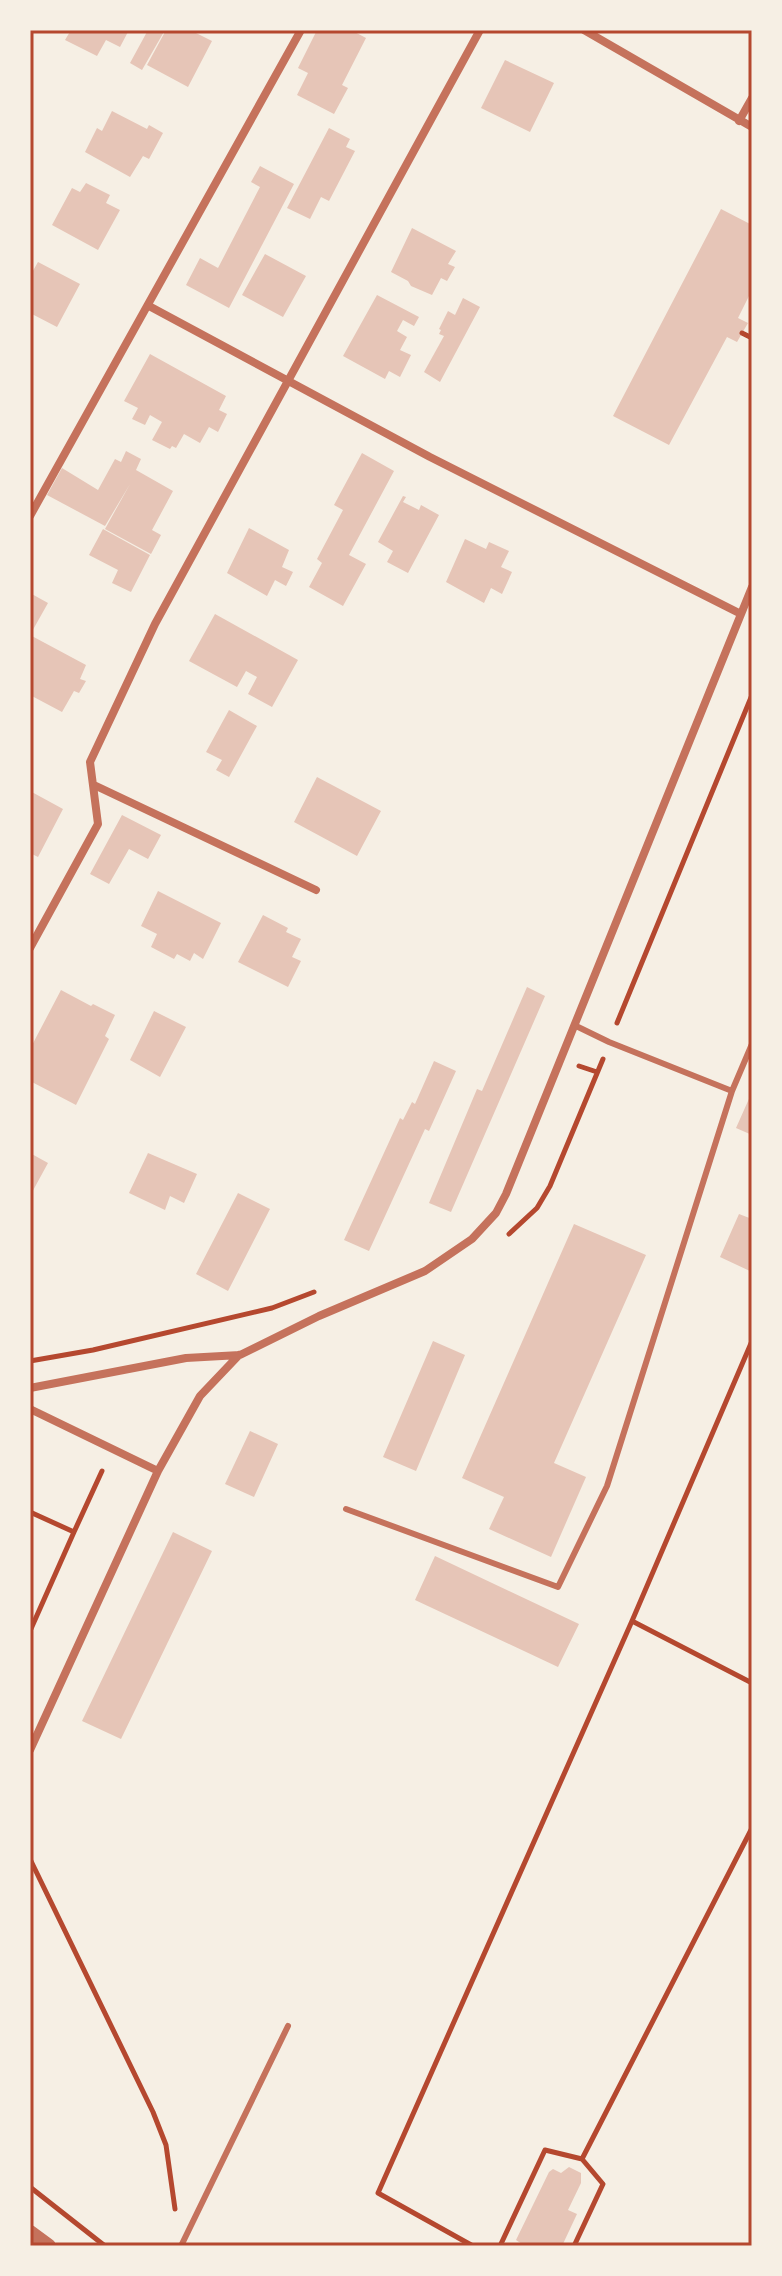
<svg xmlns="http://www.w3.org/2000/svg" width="782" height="2276" viewBox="0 0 782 2276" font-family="'IBM Plex Sans',sans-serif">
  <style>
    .building { fill: #e6c5b7 }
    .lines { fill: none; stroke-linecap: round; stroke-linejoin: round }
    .path { stroke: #b5482f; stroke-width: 5 }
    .service { stroke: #c5725c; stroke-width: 6 }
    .minor { stroke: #c5725c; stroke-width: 8 }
    .tertiary { stroke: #c5725c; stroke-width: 14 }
    .neatline { fill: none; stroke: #b5482f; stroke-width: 3 }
  </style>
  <rect width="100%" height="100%" fill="#f6efe4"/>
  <path class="building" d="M71,30H129L120,47L106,40L97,56L65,40Z
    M148,30H165L142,70L130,63Z
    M166,30H190L212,41L188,87L147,65Z
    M317,30H351L366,38L342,85L348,88L334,114L297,95L308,73L298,68Z
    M505,60L554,83L530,132L481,108Z
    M112,111L147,129L149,125L163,133L149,159L143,156L130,177L85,152L97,128L102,131Z
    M329,128L350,139L346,147L355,151L329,201L321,197L310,219L287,208Z
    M260,166L294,184L229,308L186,285L200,258L218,268L260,187L251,182Z
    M86,183L110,195L106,203L120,210L98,250L52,225L72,188L80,192Z
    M721,209L752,225V290L738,318L748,323L737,342L727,337L669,445L613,416Z
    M412,228L456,251L448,264L455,267L447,281L441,278L432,295L411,286L408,281L391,272Z
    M265,254L306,276L283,317L242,295Z
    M38,262L80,284L57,327L30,313V276Z
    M377,295L419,317L414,326L403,320L397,331L407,337L400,350L411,355L400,377L389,371L385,379L343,356Z
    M463,298L480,307L440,382L424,372L444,336L439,334L441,330L439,329L448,311L455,315Z
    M150,354L226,396L219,410L227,414L218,432L209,427L200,443L184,434L176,448L172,446L170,449L152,440L162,422L150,415L145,425L132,419L138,408L124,401Z
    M126,451L141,459L136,470L173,491L152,530L161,535L151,554L105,529L130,484L105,526L47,495L62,468L98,490L115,459L121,462Z
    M362,453L394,471L349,555L366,564L343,606L309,587L322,563L317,559L343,510L334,505Z
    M403,496L406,497L403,502L419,510L421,505L439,515L408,573L387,562L393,551L378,542Z
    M249,528L289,550L282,567L293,572L286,586L275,580L267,596L227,573Z
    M103,529L150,555L131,592L112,583L118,570L89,555Z
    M465,539L486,549L489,542L509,551L501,567L512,572L502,594L491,588L484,603L446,582Z
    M30,593L48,603L30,635Z
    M215,614L298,660L272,707L248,694L257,677L246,671L237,687L189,661Z
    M30,635L86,665L80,679L86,681L79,693L74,691L62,712L30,695Z
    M229,710L257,726L229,777L216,770L222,760L206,752Z
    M317,777L381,811L357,856L294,822Z
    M30,791L63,809L38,857L30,853Z
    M122,815L161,835L148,859L129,849L109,884L90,874Z
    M158,891L221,923L203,959L194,953L190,961L177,954L174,959L151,947L157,934L141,926Z
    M263,915L288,928L286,932L301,939L292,957L301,961L288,987L238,962Z
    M527,987L545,996L451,1212L429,1203L477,1089L482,1091Z
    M61,990L91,1006L93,1004L115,1015L105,1036L109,1039L76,1105L30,1081V1049Z
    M154,1011L186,1027L160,1077L130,1060Z
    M434,1061L456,1071L429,1131L425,1129L369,1251L344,1240L400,1118L403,1120L412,1102L415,1104Z
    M752,1092V1135L736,1128Z
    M30,1153L48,1163L30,1196Z
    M148,1153L197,1174L184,1203L170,1196L165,1210L129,1193Z
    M238,1193L270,1209L228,1291L196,1274Z
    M739,1214L752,1219V1272L720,1257Z
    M574,1224L646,1255L554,1463L586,1477L551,1557L489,1529L504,1497L462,1478Z
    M433,1341L465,1355L416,1471L383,1457Z
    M250,1431L278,1444L254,1497L225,1484Z
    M173,1532L212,1551L121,1739L82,1721Z
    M435,1556L579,1624L558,1667L415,1600Z
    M569,2167L581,2173V2183L568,2210L577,2214L562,2246H525L516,2240L549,2172L553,2169L561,2173Z"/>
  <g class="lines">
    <path class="path" d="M742,333L752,338
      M617,1023L752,695
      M579,1066L597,1072
      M509,1234L537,1208L550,1186L603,1059
      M30,1361L93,1350L272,1308L314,1292
      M30,1512L74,1532L30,1631
      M74,1532L102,1471
      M632,1621L752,1683
      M30,1859L153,2112L166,2145L175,2209
      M30,2187L105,2246
      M473,2246L378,2193L632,1621L752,1341
      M500,2246L545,2150L582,2159L752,1828
      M574,2246L603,2184L582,2159"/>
    <path class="service" d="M574,1025L609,1042L732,1091L752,1044
      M346,1509L558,1587L607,1486L732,1091
      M181,2246L288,2026"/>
    <path class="minor" d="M584,30L752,127
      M739,121L752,98
      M149,306L430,457L741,614
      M30,516L301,30
      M94,785L316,890
      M30,948L98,824L90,762L155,624L480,30
      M30,1388L186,1358L240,1355L319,1316L425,1271L472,1239L496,1213L506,1194L752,587
      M30,1409L158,1471
      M30,1750L158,1471L200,1396L239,1355"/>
    <path class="tertiary" d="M30,2232L49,2246"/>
  </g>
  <rect width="782" height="2276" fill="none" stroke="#f6efe4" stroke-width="64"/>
  <rect x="32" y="32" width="718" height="2212" class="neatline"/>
</svg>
